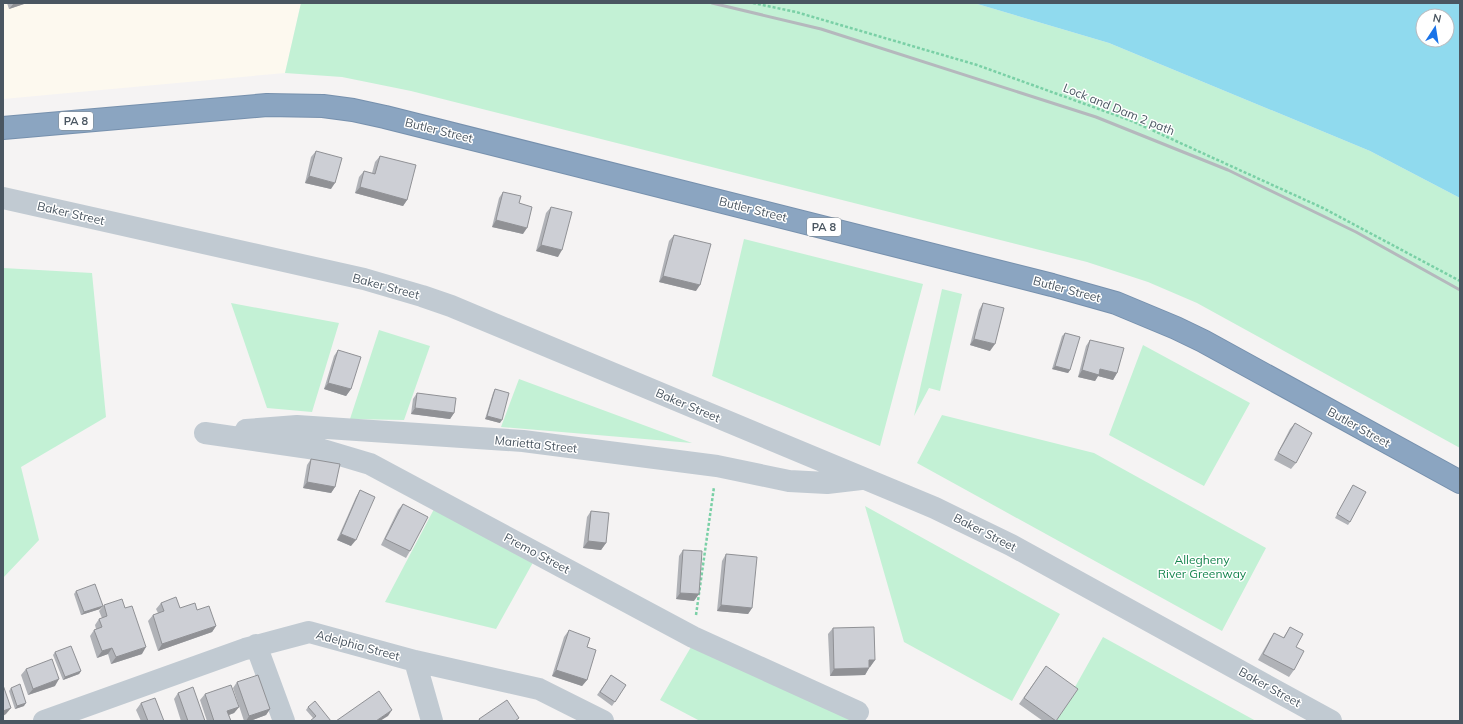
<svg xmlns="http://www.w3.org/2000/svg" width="1463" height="724" viewBox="0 0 1463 724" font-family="Mulish,sans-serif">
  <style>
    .commercial { fill: #fdf9ef }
    .green { fill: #c3f1d5 }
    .water { fill: #90daee; fill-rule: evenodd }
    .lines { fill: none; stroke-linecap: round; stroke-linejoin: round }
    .highway-casing { stroke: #7690ad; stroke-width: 24 }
    .path { stroke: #7ad0a6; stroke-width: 2.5; stroke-dasharray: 3 2; stroke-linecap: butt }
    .minor { stroke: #c1cad2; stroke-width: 22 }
    .highway { stroke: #8ba5c1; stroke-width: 22 }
    .rail { stroke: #b5b8bd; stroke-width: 3 }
    .wall { fill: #b0b2b7 }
    .shaded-wall { fill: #909195 }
    .building { fill: #cdcfd5; stroke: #909195 }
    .labels { text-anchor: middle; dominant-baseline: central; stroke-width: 3; stroke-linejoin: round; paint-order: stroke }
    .shield { fill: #fff; stroke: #808990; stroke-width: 1 }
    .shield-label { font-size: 11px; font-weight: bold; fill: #4a5661 }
    .street-label { font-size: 12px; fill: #4a5661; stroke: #fff }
    .park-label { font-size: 12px; fill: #17864f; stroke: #fff }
  </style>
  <rect width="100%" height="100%" fill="#f5f3f3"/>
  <path class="commercial" d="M3,3H301L285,73L3,99Z"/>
  <path class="green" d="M301,3H974L1109,43L1370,151L1460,198V448L1197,303L1148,282L1087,262L411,91L342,77L285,73Z
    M744,239L923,284L880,446L712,376Z
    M3,268L92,273L106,417L21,467L39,540L3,578Z
    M942,289L962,294L940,391L929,388L914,416Z
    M231,303L339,323L312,412L267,408Z
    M379,330L430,346L404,420L350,419Z
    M1143,345L1250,403L1204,486L1109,435Z
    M519,379L692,443L501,427Z
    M942,415L1094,453L1266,548L1222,631L917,463Z
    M442,494L541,548L496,629L385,602Z
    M865,506L1060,614L1012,701L904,642Z
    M698,635L855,721H700L660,700Z
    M1103,637L1256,721H1056Z"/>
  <path class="water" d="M974,3H1460V198L1370,151L1109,43ZM1423,16H1447V40H1423Z"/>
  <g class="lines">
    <g class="highway-casing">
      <path id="highway" d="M3,128L267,105L323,106L353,110L385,117L1052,285L1116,303L1176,328L1203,341L1460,482"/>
    </g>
    <path class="path" d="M753,3L796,12L977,65L1132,121L1323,208L1460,281
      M696,615L714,487"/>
    <path class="minor" d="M3,198L364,279L422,296L451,306L935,508L1011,545L1331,721
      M246,430L297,426L523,441L717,466L789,481L827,483L861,479
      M205,433L323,450L370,464L693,637L858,712
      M256,645L284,721
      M415,661L432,721
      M44,721L245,649L309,632L415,661L539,689L603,721"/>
    <use href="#highway" class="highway"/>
    <path class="rail" d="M712,3L821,29L1096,117L1228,170L1356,232L1460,290"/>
  </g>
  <path class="wall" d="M7,3H27L9,9Z
    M316,151L331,189L305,183L311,157Z
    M380,156L407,200L403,206L355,193L359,177L364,171L372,173L375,162Z
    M503,192L519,203L523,234L492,227L499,198Z
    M551,207L558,257L536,251L546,213Z
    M674,235L696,291L659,282L669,241Z
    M983,303L990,351L970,345L979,310Z
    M1065,333L1070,370L1068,373L1052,369L1062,336Z
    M1090,340L1117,373L1113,380L1098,376L1095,381L1078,377L1086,346Z
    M338,350L351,389L346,396L324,389L334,356Z
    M495,389L500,423L485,419L493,393Z
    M417,393L454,413L450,419L411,414L413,399Z
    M1295,423L1296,463L1291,469L1274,460L1290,429Z
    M311,459L335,487L331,493L303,488L307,465Z
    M1353,485L1350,522L1348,525L1335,518Z
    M360,490L351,546L337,540L356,497Z
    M403,504L410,551L406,558L381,545L398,510Z
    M591,511L606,543L601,550L583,548L587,517Z
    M683,550L694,601L676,599L679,556Z
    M726,554L752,608L748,614L717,611L722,561Z
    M76,591L100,609L81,615L74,594Z
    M161,603L180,608L197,610L216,626L212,632L158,651L148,621L153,615L158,613L156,609Z
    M104,605L142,654L111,664L108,654L97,658L90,636L94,630L96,629L95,625L99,619L102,618L99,611Z
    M1290,627L1296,647L1294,670L1289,677L1258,660L1270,639L1274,633L1283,638Z
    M833,628L875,660L870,667H869V668L865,675L830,676L828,634Z
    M569,630L587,680L582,686L552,676L564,637Z
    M55,652L81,671L79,674L63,680L53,655Z
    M1046,666L1056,721H1043L1019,704Z
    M26,669L55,686L28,695L21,675Z
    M611,675L626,685L612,706L597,695Z
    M237,682L270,709L266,715L250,721H244L233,688Z
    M11,688L24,706L15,709L9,691Z
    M178,693L205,721H181L174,699Z
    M205,694L239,707L234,713L229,715L231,721H207L200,700Z
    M141,703L164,721H141L136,710Z
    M308,707L331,721L313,718L306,710Z"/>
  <path class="shaded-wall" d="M14,3H27L9,9Z
    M309,176L335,183L331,189L305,183Z
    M360,187L407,200L403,206L355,193Z
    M496,220L527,228L523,234L492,227Z
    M541,245L562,250L558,257L536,251Z
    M663,276L700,285L696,291L659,282Z
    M974,339L995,344L990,351L970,345Z
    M1055,366L1070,370L1068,373L1052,369Z
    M1100,369L1117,373L1113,380L1098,376L1095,381L1078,377L1082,370Z
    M328,383L351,389L346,396L324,389Z
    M415,408L454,413L450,419L411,414Z
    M487,416L502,420L500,423L485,419Z
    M307,482L335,487L331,493L303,488Z
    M341,534L356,540L351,546L337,540Z
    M588,541L606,543L601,550L583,548Z
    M680,593L699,594L694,601L676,599Z
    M721,605L752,608L748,614L717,611Z
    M103,606L100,609L81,615L84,612Z
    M216,626L212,632L158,651L162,644Z
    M146,647L142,654L111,664L116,657Z
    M112,648L108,654L97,658L102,651Z
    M869,660H875L870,667H865Z
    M869,668L865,675L830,676L834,669Z
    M556,670L587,680L582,686L552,676Z
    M81,671L79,674L63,680L65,677Z
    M59,679L55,686L28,695L33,689Z
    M26,703L24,706L15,709L17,706Z
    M239,707L234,713L223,717L227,711Z
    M11,708L6,714L3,716V711Z
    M270,709L266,715L250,721H246L249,716Z
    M392,710L388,716L380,721H376Z"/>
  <path class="building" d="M316,151L342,158L335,183L309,176Z
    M380,156L416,165L407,200L360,187L364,171L375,174Z
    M503,192L521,196L519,203L532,207L527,228L496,220Z
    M551,207L572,212L562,250L541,245Z
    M674,235L711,244L700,285L663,276Z
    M983,303L1004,308L995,344L974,339Z
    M1065,333L1080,337L1070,370L1055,366Z
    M1090,340L1124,348L1117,373L1100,369L1099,375L1082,370Z
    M338,350L361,357L351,389L328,383Z
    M495,389L509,393L502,420L487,416Z
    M417,393L456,398L454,413L415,408Z
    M1295,423L1312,433L1296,463L1278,453Z
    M311,459L340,464L335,487L307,482Z
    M1353,485L1366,492L1350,522L1337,514Z
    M360,490L375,497L356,540L341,534Z
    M403,504L428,517L410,551L385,539Z
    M591,511L609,513L606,543L588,541Z
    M683,550L702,551L699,594L680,593Z
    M726,554L757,557L752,608L721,605Z
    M95,584L103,606L84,612L76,591Z
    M176,597L180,608L195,603L197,610L209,606L216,626L162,644L153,615L164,611L161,603Z
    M122,599L125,608L132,606L146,647L116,657L112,648L102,651L94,630L102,627L99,619L107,616L104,605Z
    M874,627L875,660H869V668L834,669L833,628Z
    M1290,627L1303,634L1296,647L1304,651L1294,670L1263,654L1274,633L1284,638Z
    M569,630L590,638L587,647L596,650L587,680L556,670Z
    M71,646L81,671L65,677L55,652Z
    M52,659L59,679L33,689L26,669Z
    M1046,666L1078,689L1056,721L1024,698Z
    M258,675L270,709L249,716L237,682Z
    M611,675L626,685L615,702L600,692Z
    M20,684L26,703L17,706L11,688Z
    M3,685L11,708L3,711Z
    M231,685L239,707L227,711L231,721H214L205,694Z
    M193,687L205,721H188L178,693Z
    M379,691L392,710L376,721H336Z
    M155,698L164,721H148L141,703Z
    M507,700L519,718L515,721H480L479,719Z
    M315,701L331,721H310L316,716L308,707Z"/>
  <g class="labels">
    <g class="shield">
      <rect x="59" y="112" width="34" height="18" rx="3"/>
      <rect x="807" y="218" width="34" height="18" rx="3"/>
    </g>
    <g class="shield-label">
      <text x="76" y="121">PA 8</text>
      <text x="824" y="227">PA 8</text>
    </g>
    <g class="street-label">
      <text transform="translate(1119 109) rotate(22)">Lock and Dam 2 path</text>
      <text transform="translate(439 130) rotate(14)">Butler Street</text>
      <text transform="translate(753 209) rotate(14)">Butler Street</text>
      <text transform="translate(71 213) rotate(13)">Baker Street</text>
      <text transform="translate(386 286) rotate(15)">Baker Street</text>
      <text transform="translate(1067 289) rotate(15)">Butler Street</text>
      <text transform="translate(688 405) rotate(23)">Baker Street</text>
      <text transform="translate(1359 427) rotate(29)">Butler Street</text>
      <text transform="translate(536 444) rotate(6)">Marietta Street</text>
      <text transform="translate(985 532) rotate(27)">Baker Street</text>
      <text transform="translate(537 553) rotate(28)">Premo Street</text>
      <text transform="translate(358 645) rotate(15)">Adelphia Street</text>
      <text transform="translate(1270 687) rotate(29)">Baker Street</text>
    </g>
    <g class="park-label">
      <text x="1202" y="559">Allegheny<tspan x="1202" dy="14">River Greenway</tspan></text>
    </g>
  </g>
  <rect width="1463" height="724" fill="none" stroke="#4a5661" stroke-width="8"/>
  <g transform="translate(1435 28) rotate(12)"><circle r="19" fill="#ffffff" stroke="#b7bbc0"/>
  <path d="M0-3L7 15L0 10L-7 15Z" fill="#1a73e8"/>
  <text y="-6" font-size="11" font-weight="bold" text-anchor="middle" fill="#4a5661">N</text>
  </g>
</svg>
